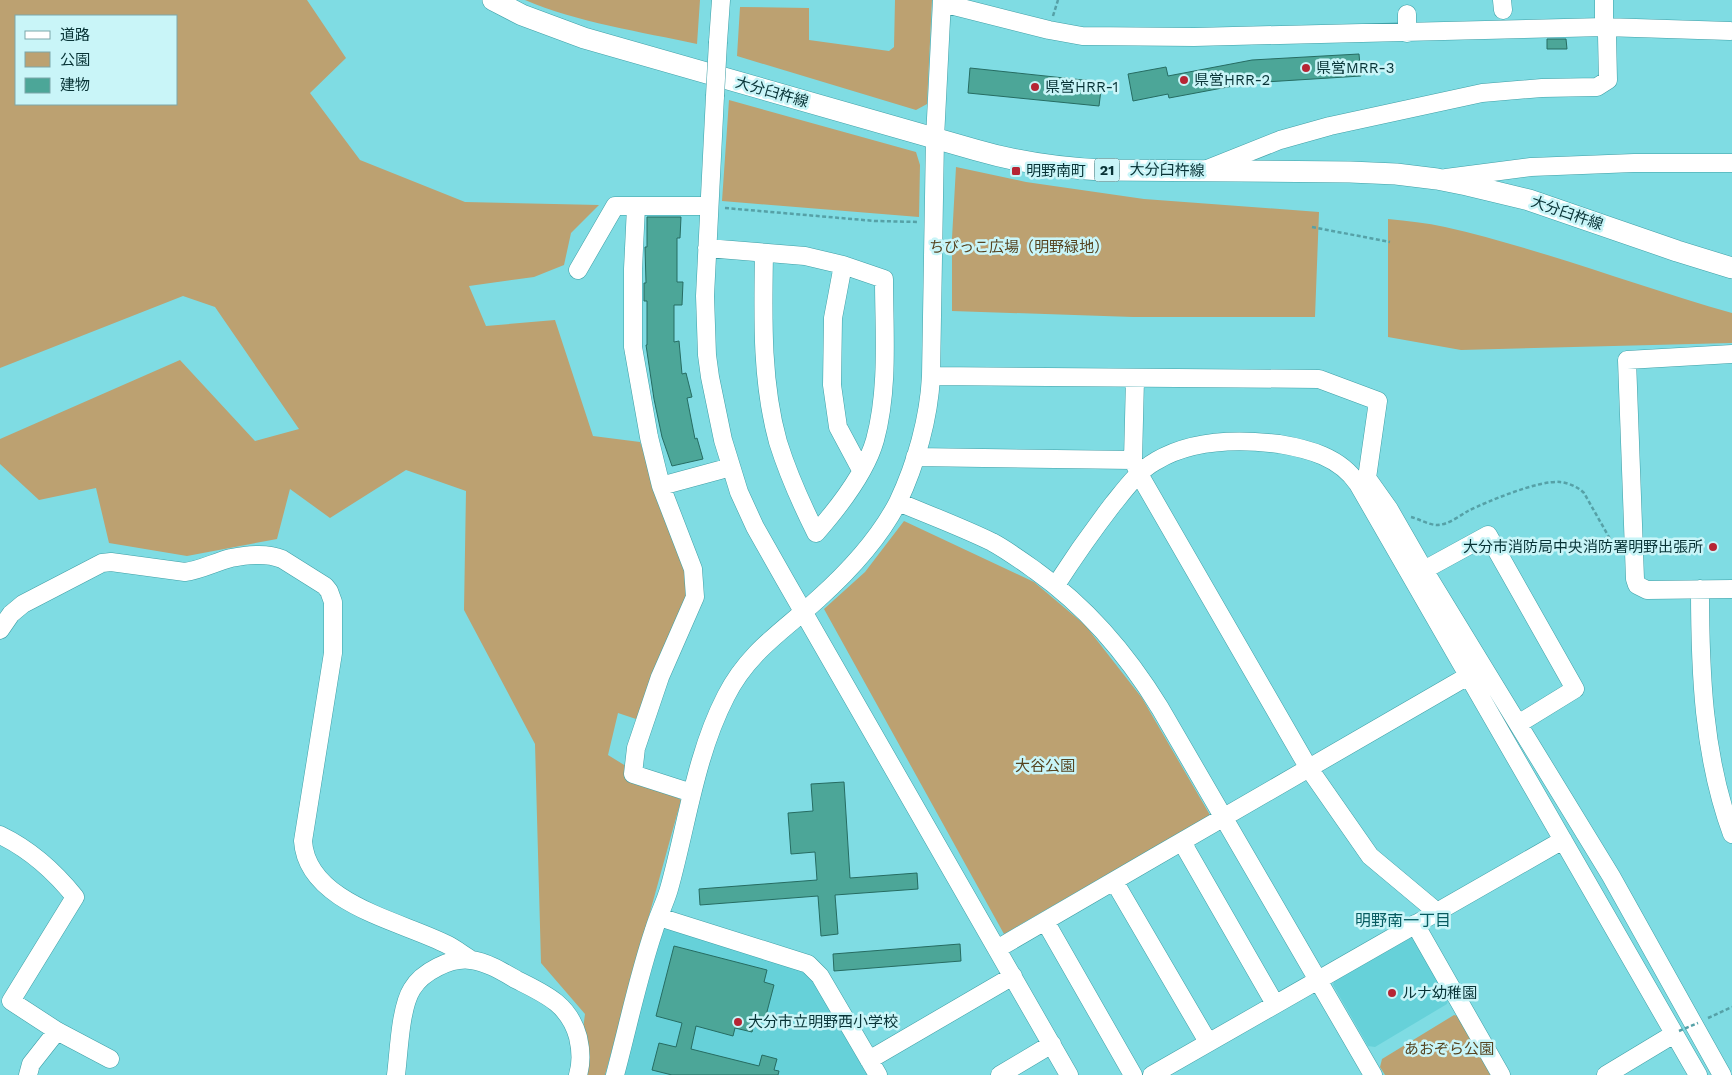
<svg xmlns="http://www.w3.org/2000/svg" width="1732" height="1075" viewBox="0 0 1732 1075" font-family="'Work Sans','Noto Sans JP',sans-serif">
  <style>
    .built { fill: #66d1d9 }
    .green { fill: #bca171; fill-rule: evenodd }
    .building { fill: #4ca698; stroke: #266c62 }
    .lines { fill: none; stroke-linecap: round; stroke-linejoin: round }
    .minor-casing { stroke: #3f9fa6; stroke-width: 19 }
    .major-casing { stroke: #3f9fa6; stroke-width: 22 }
    .path { stroke: #56a1a7; stroke-width: 2.5; stroke-dasharray: 4 2.5; stroke-linecap: butt }
    .minor { stroke: #fff; stroke-width: 18 }
    .major { stroke: #fff; stroke-width: 21 }
    .minor-bridge-casing { stroke: #3f9fa6; stroke-width: 19; stroke-linecap: butt }
    .path-bridge { stroke: #56a1a7; stroke-width: 2.5; stroke-dasharray: 4 2.5; stroke-linecap: butt }
    .minor-bridge { stroke: #fff; stroke-width: 18 }
    .poi-dot { fill: #b62534; stroke: #c9f5f8; stroke-width: 2 }
    .labels { text-anchor: middle; dominant-baseline: central; stroke-width: 5; stroke-linejoin: round; paint-order: stroke }
    .shield { fill: #c9f5f8; stroke: #426d70; stroke-width: 1 }
    .shield-label { font-size: 14px; font-weight: bold; fill: #083336 }
    .poi-label { font-size: 15px; fill: #083336; stroke: #c9f5f8; text-anchor: start }
    .street-label { font-size: 15px; fill: #083336; stroke: #c9f5f8 }
    .park-label { font-size: 15px; fill: #564420; stroke: #c9f5f8 }
    .neighbourhood-label { font-size: 16px; fill: #065b60; stroke: #c9f5f8 }
  </style>
  <rect width="100%" height="100%" fill="#7fdce3"/>
  <path class="built" d="M667,926L808,969L870,1075H623L660,930Z
    M1407,935L1415,936L1449,997L1447,1004L1375,1047L1368,1046L1333,985L1335,978Z"/>
  <path class="green" d="M0,0H307L346,58L310,93L360,160L465,202L599,205L571,233L564,265L534,277L469,286L486,326L555,320L593,436L640,442L680,553L692,596L642,721L618,713L608,755L681,800L605,1075H577L585,1014L541,963L535,744L464,610L466,491L406,470L330,518L290,489L277,539L187,556L109,543L96,488L39,500L0,464V439L180,360L255,441L299,429L215,307L183,296L0,368ZM16,16H176V104H16Z
    M525,0H700L697,44C642,32 576,22 525,0Z
    M895,0H932L927,104L916,110L737,56L740,7L809,8V40L889,51L894,47Z
    M729,100L916,152L920,165L919,217L722,201Z
    M956,167L1026,182L1144,199L1319,212L1315,317H1133L952,311V238Z
    M1388,219C1407,221 1427,223 1445,227C1542,249 1636,286 1732,313V343L1461,350L1388,337Z
    M904,521L1034,582L1085,625L1142,698L1210,815L1004,934L824,609L865,572Z
    M1454,1015L1461,1017L1495,1075H1385L1380,1067L1382,1059Z"/>
  <path class="building" d="M1547,39H1566L1567,49H1547Z
    M1359,54L1361,76L1249,83L1169,98L1168,94L1133,101L1128,74L1166,67L1168,76L1252,60Z
    M970,68L1102,82L1099,106L968,93Z
    M647,217H681L680,238H677V282H683L682,305H674V342L679,341L682,374L686,373L692,397L687,398L695,439L697,438L703,459L672,466L662,437L654,399L646,345H647V301H644V283H646L645,247H647Z
    M844,782L850,878L917,873L918,889L835,895L838,934L821,936L818,896L700,905L699,889L817,880L815,852L791,854L788,813L813,811L811,784Z
    M960,944L961,961L834,971L833,954Z
    M674,946L767,970L764,982L774,985L764,1023L755,1020L752,1032L735,1028L733,1036L696,1026L691,1049L759,1066L762,1055L777,1059L774,1070L779,1071L778,1075H672L652,1070L659,1043L676,1047L682,1023L656,1016Z"/>
  <g class="lines">
    <g class="minor-casing">
      <path id="minor" d="M1502,0L1503,10
        M942,3L1049,30L1082,36L1194,37L1604,27L1730,31
        M1407,14V33
        M718,42L721,0
        M715,96L705,296L707,355L710,377L723,440L739,492L755,527L785,580L1069,1075
        M1207,169L1280,140L1330,126L1482,93L1542,88L1597,87L1608,80L1607,35L1604,27V0
        M1446,178L1531,167L1634,163H1732
        M636,207L633,269V347L649,437L661,486L731,467
        M707,248L805,256L843,265L884,279C884,332 889,388 875,440C866,472 838,508 816,533C801,503 788,474 778,442C761,381 763,316 764,253
        M843,265L833,318L832,385L838,427L861,470
        M578,270L615,206H709
        M1732,354L1627,360L1635,579L1637,585L1647,590L1732,589
        M931,376L1319,379L1378,401L1367,478L1389,509L1424,570L1611,876L1722,1075
        M1135,379L1133,460L1139,474L1308,767L1370,856L1437,912
        M915,457L1133,460
        M661,486L693,569L695,597L660,677L636,748L633,774L692,793
        M898,502C929,515 961,527 992,542C1007,550 1022,561 1036,571C1088,608 1127,654 1160,708L1373,1075
        M1424,570L1488,535L1575,689L1518,724
        M1056,585C1074,557 1093,530 1113,504C1126,488 1138,471 1156,461C1191,440 1239,439 1279,444C1309,449 1340,457 1358,484L1698,1075
        M1700,589C1700,671 1703,756 1732,834
        M0,630L11,614L23,604L102,563L111,562L185,572C201,570 215,562 231,558C246,555 268,553 282,559L325,586L329,591L333,602V653L303,841C307,904 402,921 448,945C456,949 463,955 470,959
        M0,835C29,849 55,872 75,897L11,1001L57,1031L110,1059
        M1182,842L1275,1004
        M1114,881L1208,1042
        M659,917L808,964L820,976L878,1075
        M1045,921L1133,1075
        M1415,924L1501,1075
        M997,949C1154,858 1310,766 1468,676
        M869,1060L1013,976
        M28,1075L31,1064L57,1031
        M396,1075C399,1052 400,1008 412,989C422,972 451,957 471,960C487,962 503,972 517,980C545,994 569,1004 578,1037C581,1050 582,1062 578,1075
        M615,1075C628,1027 638,977 654,930C658,916 665,903 669,889C687,825 695,756 726,696C748,652 783,631 818,599C848,572 879,539 898,502C916,464 929,418 931,376L935,138L942,0
        M1000,1075L1052,1044
        M1152,1075L1563,840
        M1606,1075L1674,1034"/>
    </g>
    <g class="major-casing">
      <path id="major" d="M493,0L522,15L584,38L976,150C1017,162 1058,168 1102,170L1350,172L1396,174L1437,179L1467,185L1529,200L1677,251L1732,268"/>
    </g>
    <path class="path" d="M1053,16L1058,0
      M725,208L875,221L919,222
      M1312,227L1390,242
      M1411,517C1419,519 1429,525 1437,525C1448,525 1459,516 1468,511C1488,501 1539,480 1560,482C1569,483 1578,487 1584,493L1618,553
      M1708,1018L1732,1007"/>
    <use href="#minor" class="minor"/>
    <use href="#major" class="major"/>
    <g class="minor-bridge-casing">
      <path id="minor-bridge" d="M715,96L718,42"/>
    </g>
    <path class="path-bridge" d="M1679,1031L1698,1023"/>
    <use href="#minor-bridge" class="minor-bridge"/>
  </g>
  <g class="poi-dot">
    <circle cx="1306" cy="68" r="5"/>
    <circle cx="1184" cy="80" r="5"/>
    <circle cx="1035" cy="87" r="5"/>
    <rect x="1011" y="166" width="10" height="10" rx="2.5"/>
    <circle cx="1713" cy="547" r="5"/>
    <circle cx="1392" cy="993" r="5"/>
    <circle cx="738" cy="1022" r="5"/>
  </g>
  <g class="labels">
    <rect class="shield" x="1094.5" y="158.5" width="25" height="23" rx="4"/>
    <g class="shield-label">
      <text x="1107" y="170">21</text>
    </g>
    <g class="poi-label">
      <text x="1316" y="68">県営MRR-3</text>
      <text x="1194" y="80">県営HRR-2</text>
      <text x="1045" y="87">県営HRR-1</text>
      <text x="1026" y="171">明野南町</text>
      <text x="1703" y="547" text-anchor="end">大分市消防局中央消防署明野出張所</text>
      <text x="1402" y="993">ルナ幼稚園</text>
      <text x="748" y="1022">大分市立明野西小学校</text>
    </g>
    <g class="street-label">
      <text transform="translate(772 92) rotate(16)">大分臼杵線</text>
      <text transform="translate(1167 170) rotate(1)">大分臼杵線</text>
      <text transform="translate(1567 213) rotate(19)">大分臼杵線</text>
    </g>
    <g class="park-label">
      <text x="1019" y="247">ちびっこ広場（明野緑地）</text>
      <text x="1045" y="766">大谷公園</text>
      <text x="1449" y="1049">あおぞら公園</text>
    </g>
    <g class="neighbourhood-label">
      <text x="1403" y="920">明野南一丁目</text>
    </g>
  </g>
  <rect x="15" y="15" width="162" height="90" fill="#c9f5f8" stroke="#7ca7aa"/>
  <rect x="25" y="31" width="25" height="8" fill="#ffffff" stroke="#7ca7aa"/>
  <text x="60" y="40" font-size="15" fill="#083336">道路</text>
  <rect x="25" y="52" width="25" height="15" fill="#bca171" stroke="#7ca7aa"/>
  <text x="60" y="65" font-size="15" fill="#083336">公園</text>
  <rect x="25" y="78" width="25" height="15" fill="#4ca698" stroke="#7ca7aa"/>
  <text x="60" y="90" font-size="15" fill="#083336">建物</text>
</svg>
